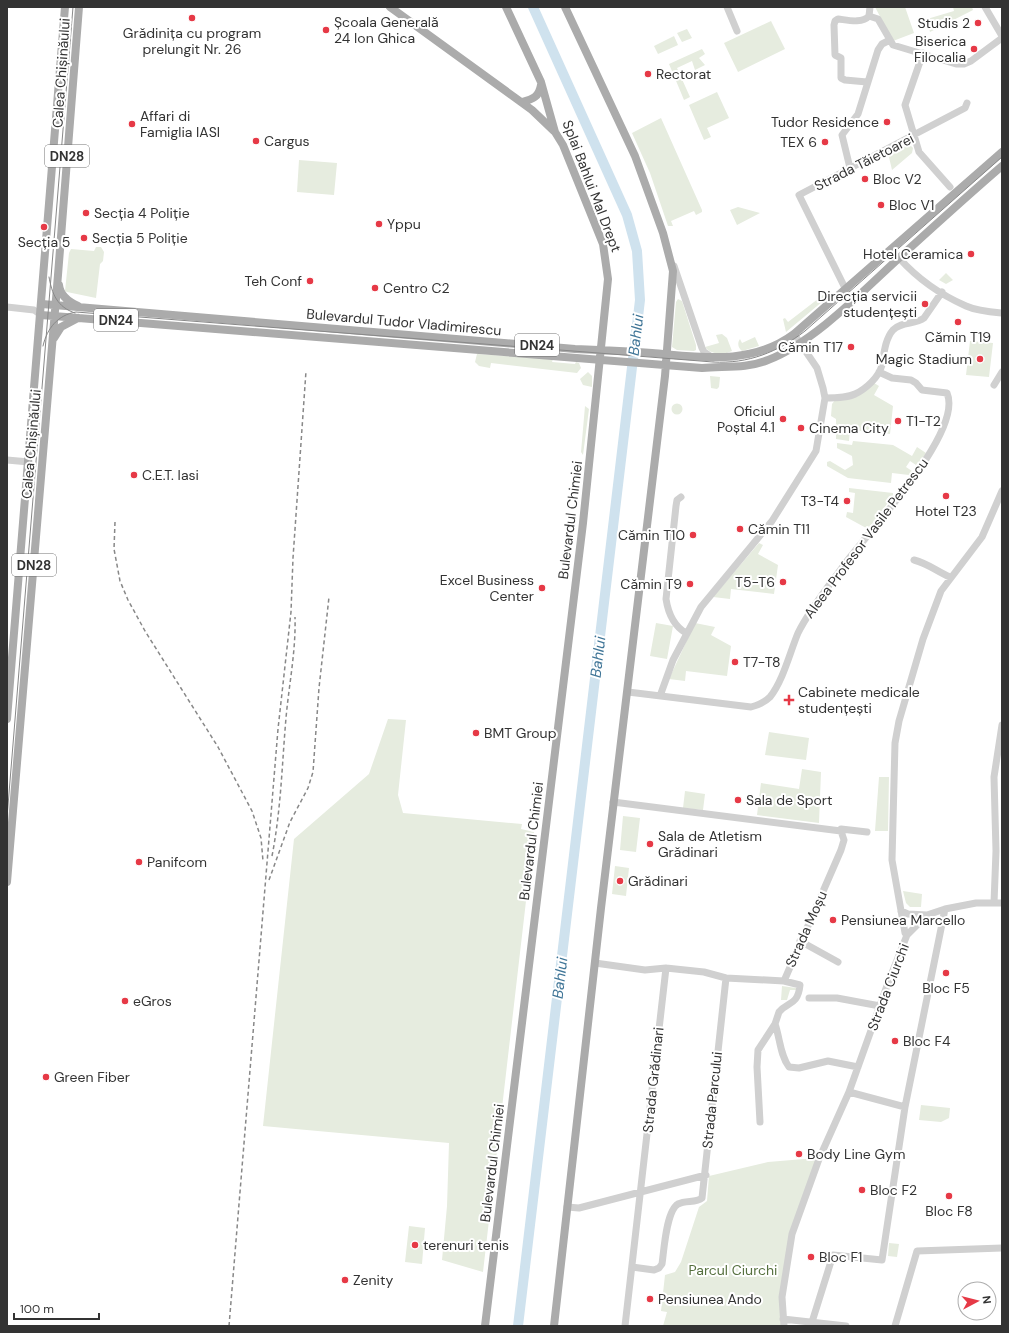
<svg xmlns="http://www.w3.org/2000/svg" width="1009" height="1333" viewBox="0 0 1009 1333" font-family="'DM Sans',sans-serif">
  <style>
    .green { fill: #e6ecdf }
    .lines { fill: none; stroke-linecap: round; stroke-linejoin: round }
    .river { stroke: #cfe2ee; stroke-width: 10 }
    .minor { stroke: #d0d0d0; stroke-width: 7 }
    .major { stroke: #ababab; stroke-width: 8 }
    .tram { stroke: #888; stroke-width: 1 }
    .rail { stroke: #888; stroke-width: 1.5; stroke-dasharray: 4 3; stroke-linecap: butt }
    .poi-dot { fill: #e63946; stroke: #fff; stroke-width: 1.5 }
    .labels { text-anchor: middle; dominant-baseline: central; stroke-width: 4; stroke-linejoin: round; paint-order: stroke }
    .shield { fill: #fff; stroke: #707070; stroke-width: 1 }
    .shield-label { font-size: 13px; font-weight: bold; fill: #333 }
    .poi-label { font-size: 14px; fill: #333; stroke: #fff; text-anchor: start }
    .street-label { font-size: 14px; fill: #333; stroke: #fff }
    .park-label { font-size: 14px; fill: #56703f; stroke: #fff }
    .water-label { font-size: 15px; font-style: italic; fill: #3f7597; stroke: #fff }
  </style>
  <rect width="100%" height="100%" fill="#fff"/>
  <path class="green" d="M875,7H905L914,33L893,41Z
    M953,7H972L973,10L930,32L927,19L954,11Z
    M771,21L785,49L738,72L724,43Z
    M687,29L692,38L682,42L677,33Z
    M674,36L678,45L658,54L654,46Z
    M702,49L705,54L699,58L705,65L695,70L692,61L677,68L690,97L684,100L669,64Z
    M717,92L729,118L707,128L711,137L704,140L689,105Z
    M661,118L702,210V212L696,215L694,211L671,221L673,226H668L650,173L632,133Z
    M906,144H909L913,148L912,153L892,170L888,153Z
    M299,160L337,163L334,195L297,192Z
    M738,207L760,213L737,225L730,210Z
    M96,247H101L104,252L103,261L100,264L96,298L67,292L65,291L69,253L71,249L94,251Z
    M946,273L953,280L946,284L939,280Z
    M827,292L829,296L786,332L783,319L785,318L788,322Z
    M678,299L682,301L696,345V350L694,351L677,350L672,347L676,302Z
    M722,334L727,338L732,351C724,355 711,355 705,347L719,343L716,335Z
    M755,337L759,346L742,351C738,348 737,343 740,339L742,343Z
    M970,341L993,343L989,377L966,375Z
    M477,354L553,359L552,362L575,364L576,362L579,363L581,368L577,373L491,363L490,368L479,366L475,362Z
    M588,372L592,376V387L583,385L580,379Z
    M710,376L720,377L719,387L717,389L711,388Z
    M874,383L879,386L874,395L893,406L890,434L850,430L849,441L836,439V419L831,416L832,404L835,400Z
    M671.5 409a5.5 5.5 0 1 1 11 0a5.5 5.5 0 1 1-11 0Z
    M585,406L589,409L583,455L581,452Z
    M853,441L893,445L912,456L917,447L926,453L920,464L918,462L916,465L910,461L906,467L912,471L909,475L892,473L891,483L848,478L827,466V462L830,461L845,470L853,465L852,456L837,448V443L852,445Z
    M849,488L893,493V496L868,529L846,517L847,512L853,513L855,493L849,492Z
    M759,543L763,545L758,554L778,565L774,594L731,589L730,599L713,597Z
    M656,623L673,626L667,659L650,656Z
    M695,623L715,627L711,635L731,646L727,676L686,671L685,681L669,679Z
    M388,719L406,720L398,795L403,813L522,824L521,829L534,832L483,1272L442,1260L447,1206L449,1143L263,1126L294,839L369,774Z
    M769,732L809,738L806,760L765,755Z
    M802,769L821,772L819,823L757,815L761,783L799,789Z
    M879,777H889L888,831H875Z
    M685,791L705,794L703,810L683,808Z
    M623,816L640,818L636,852L620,850Z
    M615,866L629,868L626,896L612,894Z
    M903,891L922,894L921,907H910L906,903Z
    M782,986L796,988V990H790L787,1000H781Z
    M921,1105L950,1108L949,1118L941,1122L919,1120Z
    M804,1159H819L807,1191L786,1267L784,1326H663L667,1312L661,1311L665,1275L675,1272L681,1262L699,1207L707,1201L709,1176L768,1162Z
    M409,1226L425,1228L422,1264L405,1262Z
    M889,1243L899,1244L897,1257L888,1256Z"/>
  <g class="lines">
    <path class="river" d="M518,1326L640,300L637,251L627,215L533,7"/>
    <path class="minor" d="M727,7L737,31
      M985,7L1002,36
      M869,16L878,19L893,45L956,64H964L971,61L1002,38
      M869,16L870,7
      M923,53L905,105L919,152L950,187
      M867,82L845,80L841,78V58L835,55L834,25L835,21L838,19C847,20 862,24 869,16
      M850,168L842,135L858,114L878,50L882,44L890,40
      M899,258C917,278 941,295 966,306C977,311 990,312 1002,313
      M674,266L702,348L704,352L713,358
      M846,290L799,195L965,108L967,103
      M7,307L34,310L41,315
      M994,385L1002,372
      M825,398C834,398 847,398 855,394C866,389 879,377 882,365C884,354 885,339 893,330C902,321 915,325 924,318L942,292
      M7,460L29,462
      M681,497L677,500L676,506L666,599C668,612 674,626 686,633
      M914,560C929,564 936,571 950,577
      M628,692L751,707C758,705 765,702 770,697C783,681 790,652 798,633C810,609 828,587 844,565C867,533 964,432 947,393L922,390L916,383L911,380L892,378L879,372
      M660,696L673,660L701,607L772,521L816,451L825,398L823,388L817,368L794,334
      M613,802L841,831V829L867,832
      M994,903L996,851L994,777L1002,725
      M901,911L908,914L927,915
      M907,935L905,933L892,860L895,743L899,721L923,639L941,591L982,537L1002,491
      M800,941L838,962
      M595,963L645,970L666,968L704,972L726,978L784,981L800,985C798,1006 787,1002 779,1012L775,1024L758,1050L757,1067L760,1122
      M784,981L841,850L844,840L841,831
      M809,998H837L880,1006
      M775,1024C780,1038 780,1055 789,1067L799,1068L828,1061L858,1067
      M849,1092L905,1107
      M567,1207L579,1208L706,1175
      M632,1267L654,1270L659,1268L662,1264C664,1251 666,1211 678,1204C686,1200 696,1203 702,1198L726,978
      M783,1319L846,1326
      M812,1322L833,1255L882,1260L905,1107L945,909
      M625,1326L666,968
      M784,1326L782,1297L792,1234L819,1159L849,1092L888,983L907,935L927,915L945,909L976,903H1002
      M895,1326L917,1251L1002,1248"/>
    <path class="major" d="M390,7L532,110L554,131
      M522,102C533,99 539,97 541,85
      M59,285C60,295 69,302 78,306
      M42,304L575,349C601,350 626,351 652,353C701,357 751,366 794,334L1002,152
      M41,315L702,368C725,366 746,369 768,360C813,343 863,291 899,258C933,227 967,196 1002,166
      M54,338L61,327L78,318
      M7,719L65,7
      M7,882L58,275L79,7
      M485,1326L583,523L608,279L603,244L563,145L555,132L541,82L506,7
      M554,1326L601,908L665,376L673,271L663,233L635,156L565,7"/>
    <path class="tram" d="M49,277C52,294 57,307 75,313
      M43,346C47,328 58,315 76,312L713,362C748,364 778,352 805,331L1002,157
      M7,818L73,7"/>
    <path class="rail" d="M115,522L114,549L120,581L128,600L145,631L218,747L252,811L261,838L263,861
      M272,856C281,810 282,764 286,718C289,684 296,651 295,617
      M269,880L290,822L308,788L313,772L319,688L329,597
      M229,1326L278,729L291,612L293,558L306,371"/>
  </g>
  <g class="poi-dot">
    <circle cx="192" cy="18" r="4"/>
    <circle cx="978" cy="23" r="4"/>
    <circle cx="326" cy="30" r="4"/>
    <circle cx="974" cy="49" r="4"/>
    <circle cx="648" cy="74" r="4"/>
    <circle cx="887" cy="122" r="4"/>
    <circle cx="132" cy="124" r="4"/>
    <circle cx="256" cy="141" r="4"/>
    <circle cx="825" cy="142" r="4"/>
    <circle cx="865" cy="179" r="4"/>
    <circle cx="881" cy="205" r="4"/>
    <circle cx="86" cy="213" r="4"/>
    <circle cx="379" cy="224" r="4"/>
    <circle cx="44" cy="227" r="4"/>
    <circle cx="84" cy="238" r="4"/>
    <circle cx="971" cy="254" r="4"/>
    <circle cx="310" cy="281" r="4"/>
    <circle cx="375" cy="288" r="4"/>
    <circle cx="925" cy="304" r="4"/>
    <circle cx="958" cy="322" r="4"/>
    <circle cx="851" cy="347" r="4"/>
    <circle cx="980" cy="359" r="4"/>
    <circle cx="783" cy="419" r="4"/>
    <circle cx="898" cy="421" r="4"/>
    <circle cx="801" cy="428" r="4"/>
    <circle cx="134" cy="475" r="4"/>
    <circle cx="946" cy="496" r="4"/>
    <circle cx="847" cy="501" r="4"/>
    <circle cx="740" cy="529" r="4"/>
    <circle cx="693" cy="535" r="4"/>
    <circle cx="783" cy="582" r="4"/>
    <circle cx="690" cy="584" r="4"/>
    <circle cx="542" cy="588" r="4"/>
    <circle cx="735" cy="662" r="4"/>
    <path d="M787 694h4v4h4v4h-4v4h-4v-4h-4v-4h4z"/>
    <circle cx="476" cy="733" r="4"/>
    <circle cx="738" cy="800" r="4"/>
    <circle cx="650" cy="844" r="4"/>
    <circle cx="139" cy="862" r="4"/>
    <circle cx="620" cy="881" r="4"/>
    <circle cx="833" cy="920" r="4"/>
    <circle cx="946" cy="973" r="4"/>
    <circle cx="125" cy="1001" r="4"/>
    <circle cx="895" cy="1041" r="4"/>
    <circle cx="46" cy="1077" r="4"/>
    <circle cx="799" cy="1154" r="4"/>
    <circle cx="862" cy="1190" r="4"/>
    <circle cx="949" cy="1196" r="4"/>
    <circle cx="415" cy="1245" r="4"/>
    <circle cx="811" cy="1257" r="4"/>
    <circle cx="345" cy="1280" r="4"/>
    <circle cx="650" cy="1299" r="4"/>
  </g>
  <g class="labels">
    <g class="shield">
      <rect x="45" y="145" width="44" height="22" rx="3"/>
      <rect x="94" y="309" width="44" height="22" rx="3"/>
      <rect x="515" y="334" width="44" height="22" rx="3"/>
      <rect x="12" y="554" width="44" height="22" rx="3"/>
    </g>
    <g class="shield-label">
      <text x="67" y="156">DN28</text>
      <text x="116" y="320">DN24</text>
      <text x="537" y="345">DN24</text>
      <text x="34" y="565">DN28</text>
    </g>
    <g class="poi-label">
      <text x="334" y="22">Școala Generală<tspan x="334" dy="16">24 Ion Ghica</tspan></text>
      <text x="970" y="23" text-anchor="end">Studis 2</text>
      <text x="192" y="33" text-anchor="middle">Grădinița cu program<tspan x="192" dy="16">prelungit Nr. 26</tspan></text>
      <text x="966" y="41" text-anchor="end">Biserica<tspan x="966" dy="16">Filocalia</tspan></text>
      <text x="656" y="74">Rectorat</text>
      <text x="140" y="116">Affari di<tspan x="140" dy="16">Famiglia IASI</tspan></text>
      <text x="879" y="122" text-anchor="end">Tudor Residence</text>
      <text x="264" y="141">Cargus</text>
      <text x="817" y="142" text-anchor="end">TEX 6</text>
      <text x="873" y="179">Bloc V2</text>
      <text x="889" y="205">Bloc V1</text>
      <text x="94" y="213">Secția 4 Poliție</text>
      <text x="387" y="224">Yppu</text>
      <text x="92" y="238">Secția 5 Poliție</text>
      <text x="44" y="242" text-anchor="middle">Secția 5</text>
      <text x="963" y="254" text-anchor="end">Hotel Ceramica</text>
      <text x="302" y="281" text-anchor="end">Teh Conf</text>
      <text x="383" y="288">Centro C2</text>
      <text x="917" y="296" text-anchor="end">Direcția servicii<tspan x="917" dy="16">studențești</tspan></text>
      <text x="958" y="337" text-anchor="middle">Cămin T19</text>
      <text x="843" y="347" text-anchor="end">Cămin T17</text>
      <text x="972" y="359" text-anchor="end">Magic Stadium</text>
      <text x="775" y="411" text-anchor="end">Oficiul<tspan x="775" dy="16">Poștal 4.1</tspan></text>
      <text x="906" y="421">T1-T2</text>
      <text x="809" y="428">Cinema City</text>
      <text x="142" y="475">C.E.T. Iasi</text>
      <text x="839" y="501" text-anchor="end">T3-T4</text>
      <text x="946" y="511" text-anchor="middle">Hotel T23</text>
      <text x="748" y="529">Cămin T11</text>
      <text x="685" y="535" text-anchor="end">Cămin T10</text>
      <text x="534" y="580" text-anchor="end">Excel Business<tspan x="534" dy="16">Center</tspan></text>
      <text x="775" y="582" text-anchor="end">T5-T6</text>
      <text x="682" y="584" text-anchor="end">Cămin T9</text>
      <text x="743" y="662">T7-T8</text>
      <text x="798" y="692">Cabinete medicale<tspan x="798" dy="16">studențești</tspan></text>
      <text x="484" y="733">BMT Group</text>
      <text x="746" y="800">Sala de Sport</text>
      <text x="658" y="836">Sala de Atletism<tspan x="658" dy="16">Grădinari</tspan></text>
      <text x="147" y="862">Panifcom</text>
      <text x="628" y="881">Grădinari</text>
      <text x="841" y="920">Pensiunea Marcello</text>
      <text x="946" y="988" text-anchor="middle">Bloc F5</text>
      <text x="133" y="1001">eGros</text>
      <text x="903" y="1041">Bloc F4</text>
      <text x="54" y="1077">Green Fiber</text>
      <text x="807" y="1154">Body Line Gym</text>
      <text x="870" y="1190">Bloc F2</text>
      <text x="949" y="1211" text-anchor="middle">Bloc F8</text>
      <text x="423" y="1245">terenuri tenis</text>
      <text x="819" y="1257">Bloc F1</text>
      <text x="353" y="1280">Zenity</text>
      <text x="658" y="1299">Pensiunea Ando</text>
    </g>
    <g class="street-label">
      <text transform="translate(61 73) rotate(-86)">Calea Chișinăului</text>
      <text transform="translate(864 162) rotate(-27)">Strada Tăietoarei</text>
      <text transform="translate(592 186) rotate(69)">Splai Bahlui Mal Drept</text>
      <text transform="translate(404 322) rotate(5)">Bulevardul Tudor Vladimirescu</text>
      <text transform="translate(31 444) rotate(-85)">Calea Chișinăului</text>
      <text transform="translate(570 520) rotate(-83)">Bulevardul Chimiei</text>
      <text transform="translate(866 538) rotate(-53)">Aleea Profesor Vasile Petrescu</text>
      <text transform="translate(531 841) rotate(-83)">Bulevardul Chimiei</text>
      <text transform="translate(806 929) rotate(-66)">Strada Moșu</text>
      <text transform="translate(888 987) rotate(-69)">Strada Ciurchi</text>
      <text transform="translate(653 1080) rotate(-84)">Strada Grădinari</text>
      <text transform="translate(712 1100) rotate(-84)">Strada Parcului</text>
      <text transform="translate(492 1163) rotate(-83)">Bulevardul Chimiei</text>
    </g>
    <g class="park-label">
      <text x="733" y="1270">Parcul Ciurchi</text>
    </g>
    <g class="water-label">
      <text transform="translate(636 335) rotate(-83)">Bahlui</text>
      <text transform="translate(598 657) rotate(-83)">Bahlui</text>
      <text transform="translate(560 978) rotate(-83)">Bahlui</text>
    </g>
  </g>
  <rect width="1009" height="1333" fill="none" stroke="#333333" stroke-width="16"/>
  <g transform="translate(977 1301) rotate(83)"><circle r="19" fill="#ffffff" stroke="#adadad"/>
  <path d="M0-3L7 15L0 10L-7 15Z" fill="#e63946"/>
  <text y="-6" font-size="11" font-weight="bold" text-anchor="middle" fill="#333333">N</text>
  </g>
  <path d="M14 1313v6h85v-6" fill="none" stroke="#333333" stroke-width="2"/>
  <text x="20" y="1313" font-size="12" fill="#333333" stroke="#ffffff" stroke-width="3" paint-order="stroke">100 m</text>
</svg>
